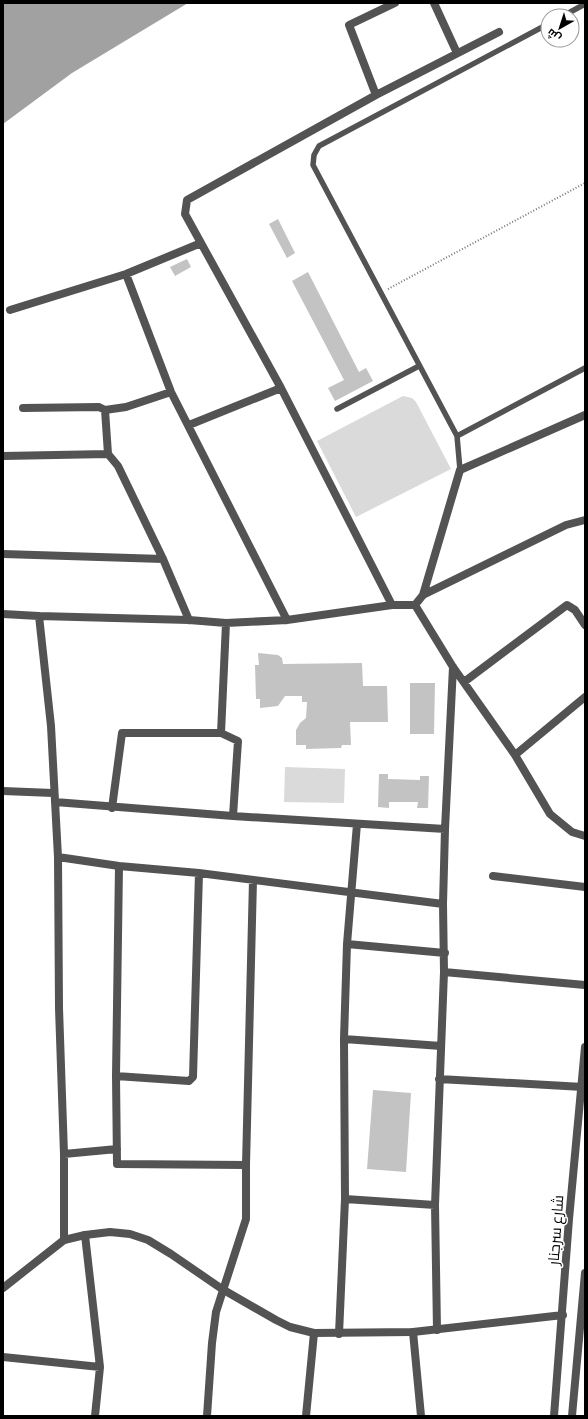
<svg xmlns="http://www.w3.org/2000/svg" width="588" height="1419" viewBox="0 0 588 1419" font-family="'Exo 2',Cairo,sans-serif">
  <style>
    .green { fill: #dadada }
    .water { fill: #a1a1a1 }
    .building { fill: #c3c3c3 }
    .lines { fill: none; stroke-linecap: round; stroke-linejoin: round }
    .path { stroke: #757575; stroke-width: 2; stroke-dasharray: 1 2; stroke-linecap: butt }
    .service { stroke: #535353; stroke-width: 5.5 }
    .minor { stroke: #535353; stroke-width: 8 }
    .tertiary { stroke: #535353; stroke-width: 8 }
    .labels { text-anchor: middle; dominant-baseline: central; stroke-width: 3; stroke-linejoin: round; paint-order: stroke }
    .street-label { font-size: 15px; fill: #000; stroke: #fff }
  </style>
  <rect width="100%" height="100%" fill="#fff"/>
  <path class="green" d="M403,396L412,398L416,402L451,469L356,517L317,441Z
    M285,767L345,769L344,803L284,802Z"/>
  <path class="water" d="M3,3H188L72,73L3,124Z"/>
  <path class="building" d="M278,219L295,253L287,258L269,224Z
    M187,259L191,267L175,276L170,267Z
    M308,272L359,372L366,368L373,381L335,401L328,388L344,380L292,281Z
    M258,653L278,655L282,658L283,664L362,663L363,686H387L388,722H350L351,745H342L341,748L306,749V745H296V730L300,723L306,718L307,702H302V696H285L278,706L260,708V699H256L255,665H259Z
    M410,683H435L434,734H410Z
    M379,774H388V779L420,780V776H429L428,808H417L418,802H389V808L378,807Z
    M373,1090L411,1093L406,1172L367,1169Z"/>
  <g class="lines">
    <path class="path" d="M388,289L585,183"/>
    <path class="service" d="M563,16L585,4
      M337,409L419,366
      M457,436L585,368
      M460,470L457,436L313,165L314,155L319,146L548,24"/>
    <path class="minor" d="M434,3L457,53
      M376,95L349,25L395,3
      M126,274L171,392L287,620
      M10,310L126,274L201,243
      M23,408L99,407L105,410L108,454
      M105,410L126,407L171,392
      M189,425L281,388
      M3,456L108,454L118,466L163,559L189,620
      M3,554L163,559
      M423,595L460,470L585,415
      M392,605L281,388L185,214L187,200L376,95L499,32
      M415,605L453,667L515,755L550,814L572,832L585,836
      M415,605L423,595L566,525L585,520
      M3,614L39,616L189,620L226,623L287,620L392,605H415
      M39,616L51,726L58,857L59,1008L64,1154V1240
      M464,682L567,605L575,610L585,625
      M221,733L226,623
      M515,755L585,697
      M3,791L53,793
      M55,802L233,816L445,829
      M112,808L122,733H221L238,741L233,816
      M58,857L119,866L199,873L443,904
      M119,866L116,1076L117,1164L246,1165
      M493,876L585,887
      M347,944L445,953
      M444,972L585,985
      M344,1039L441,1046
      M116,1076L189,1081L193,1077L199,873
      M439,1079L583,1087
      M64,1154L117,1149
      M345,1199L435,1205
      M85,1235L100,1367L95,1416
      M437,1330L435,1205L444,972L443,904L445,829L453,667
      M413,1332L421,1416
      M339,1334L345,1199L344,1039L347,944L357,824
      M3,1357L100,1367
      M207,1416L212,1343L216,1312L246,1219V1165L253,880
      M306,1416L314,1333"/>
    <path class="tertiary" d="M3,1288L64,1240L85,1235L110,1232L130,1234L148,1240L171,1254L222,1289L276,1320L290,1327L314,1333L413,1332L563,1315
      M554,1416L569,1219L585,1047
      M572,1416L585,1273"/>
  </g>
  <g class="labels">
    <g class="street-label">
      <text transform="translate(555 1230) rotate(-86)">شارع سرجنار</text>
    </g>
  </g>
  <rect width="588" height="1419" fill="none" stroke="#000000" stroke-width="8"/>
  <g transform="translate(560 28) rotate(219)"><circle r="19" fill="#ffffff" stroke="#999999"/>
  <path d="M0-3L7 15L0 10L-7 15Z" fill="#000000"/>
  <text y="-6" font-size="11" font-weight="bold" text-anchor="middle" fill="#000000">ش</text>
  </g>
</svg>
